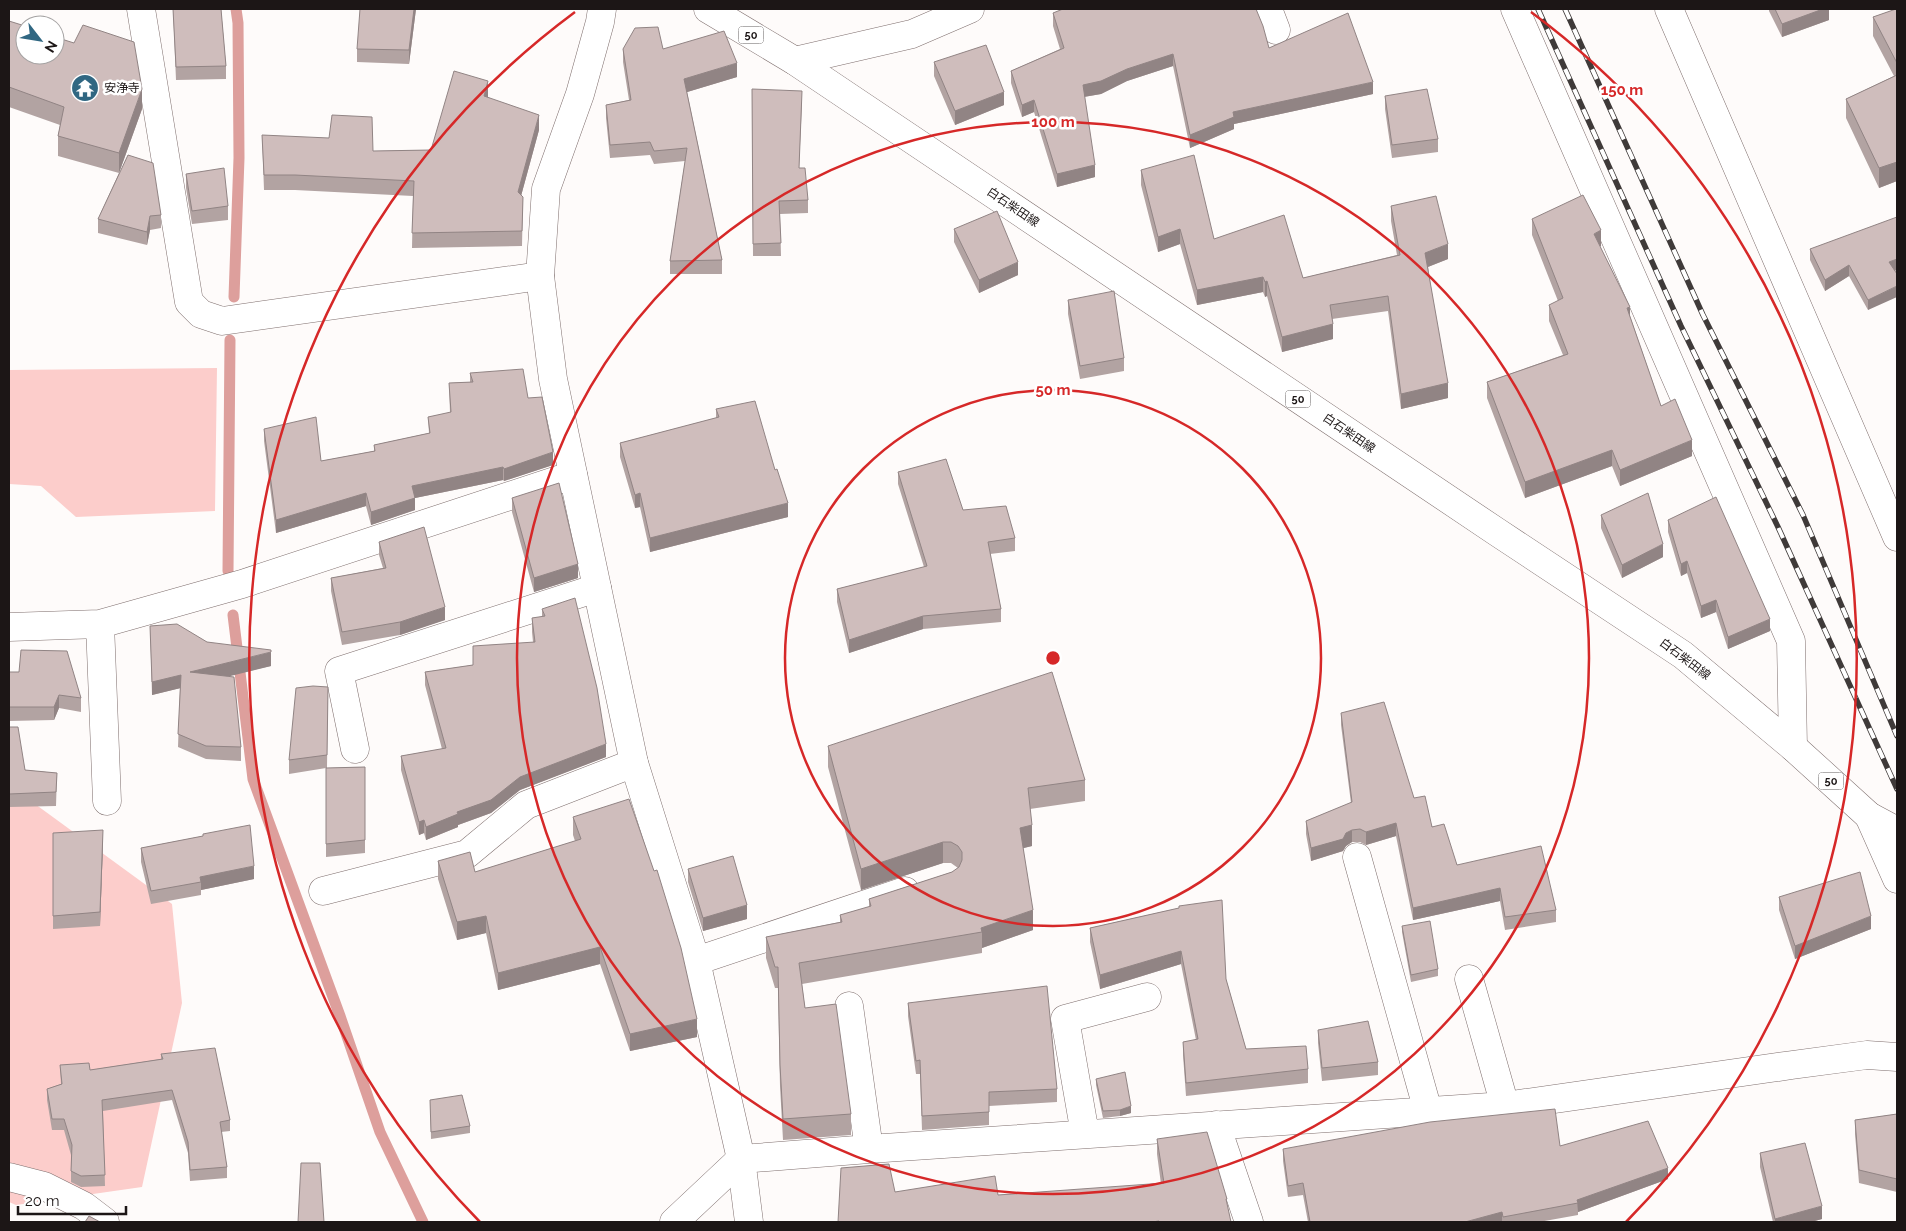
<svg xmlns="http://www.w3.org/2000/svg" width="1906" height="1231" viewBox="0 0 1906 1231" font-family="Raleway,'Noto Sans JP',sans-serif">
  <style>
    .green { fill: #fccdcb }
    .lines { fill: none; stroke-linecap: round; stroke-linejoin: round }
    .stream { stroke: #dd9f9c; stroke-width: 11 }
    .street-casing { stroke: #7f6f6e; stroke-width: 29 }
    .secondary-casing { stroke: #7f6f6e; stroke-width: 29 }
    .primary-casing { stroke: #7f6f6e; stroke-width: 29 }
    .street { stroke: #fff; stroke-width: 28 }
    .secondary { stroke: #fff; stroke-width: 28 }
    .primary { stroke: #fff; stroke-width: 28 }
    .rail-casing { stroke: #3f3a39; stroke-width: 5.5 }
    .rail { stroke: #fff; stroke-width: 4; stroke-dasharray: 11; stroke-linecap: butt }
    .wall { fill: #b2a3a2 }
    .shaded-wall { fill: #918484 }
    .building { fill: #cfbdbc; stroke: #918484 }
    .ring { fill: none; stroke: #d62828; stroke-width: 2.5 }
    .labels { text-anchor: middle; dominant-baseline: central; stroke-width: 5; stroke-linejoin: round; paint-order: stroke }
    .shield { fill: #fff; stroke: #605c5c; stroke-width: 1 }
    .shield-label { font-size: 11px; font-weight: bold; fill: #1c1616 }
    .poi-label { font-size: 12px; fill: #1c1616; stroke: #fff; text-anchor: start }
    .street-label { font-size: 12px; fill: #1c1616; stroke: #fff }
    .centre { fill: #d62828; stroke: #fff; stroke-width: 2.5 }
    .ring-label { font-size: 15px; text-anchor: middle; font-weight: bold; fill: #d62828; stroke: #fff; stroke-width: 5; stroke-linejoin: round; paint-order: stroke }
  </style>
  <rect width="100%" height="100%" fill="#fefbfa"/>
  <path class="green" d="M217,368L215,511L76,517L41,486L9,484V370Z
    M9,785L172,904L182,1003L142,1187L16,1205L9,1202Z"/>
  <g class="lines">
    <path class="stream" d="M234,297L239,158L238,23L236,9
      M228,571L230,340
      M233,615L253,779L340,1016L380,1132L423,1222"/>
    <g class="street-casing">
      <path id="street" d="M141,9L189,302L201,314L222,321L540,276
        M1268,9L1276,30
        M1515,9L1791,641L1793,747
        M1669,9L1897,537
        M795,61L912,34L970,9
        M100,624L107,801
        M9,627L100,624L242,584L573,475
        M355,749L339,671L597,588
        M1869,816L1897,879
        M1357,857L1428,1111
        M323,891L467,854L526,805L634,763
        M696,961L905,891
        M1469,979L1505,1106
        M849,1006L869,1149
        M1216,1125L1249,1222
        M1085,1134L1065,1019L1147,997
        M9,1177L44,1186L84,1206L105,1222
        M674,1222L741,1159L869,1149L1505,1106L1792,1065L1867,1055L1897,1057"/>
    </g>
    <g class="secondary-casing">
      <path id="secondary" d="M602,9L600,22L580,94L546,189L540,276L553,379L634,763L696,961L741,1159L749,1222"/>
    </g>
    <g class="primary-casing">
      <path id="primary" d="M708,9L795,61L1497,532L1683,655L1793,747L1869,816L1897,831"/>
    </g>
    <use href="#street" class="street"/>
    <use href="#secondary" class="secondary"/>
    <use href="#primary" class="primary"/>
    <g class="rail-casing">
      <path id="rail" d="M1538,9L1681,326L1778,527L1897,789
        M1565,9L1703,315L1803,515L1897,736"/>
    </g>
    <use href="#rail" class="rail"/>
  </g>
  <path class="wall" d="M173,9H221L226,66V79L176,80Z
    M416,9L409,64L357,62V49Z
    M1769,9H1829V20L1782,37L1769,11Z
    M1897,9V181L1879,188L1846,118V99L1894,76L1873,36V17Z
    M1053,13L1269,48L1373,94L1234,124V129L1190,148L1173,66L1127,81L1101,94L1084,97L1095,177L1057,187L1034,112L1022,117L1011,83V71L1060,49L1053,26Z
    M9,21L142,109L119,173L161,215V228L150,230L147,245L98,233V219L119,173L58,156V136L60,125L9,107Z
    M623,49H663L737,77L687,92L722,260V274H670V261L685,161L654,164L650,155L610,158L606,118V105L629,100L623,62Z
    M934,62L1004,105L955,125L934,76Z
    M752,89L802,103L799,168L808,200V213L780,214L781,256H753Z
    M1385,96L1438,139V152L1392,158L1385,109Z
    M488,97L539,130L521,196L523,197L522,246L412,248L413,196L295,190H264L262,135L373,151L431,150Z
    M1141,170L1214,239L1303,278L1397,255L1391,221V206L1448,259L1428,267L1448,398L1401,409L1388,311L1332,319L1333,339L1282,352L1267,296L1265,297L1263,292L1197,305L1180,244L1158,252L1141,185Z
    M186,174L228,206V220L192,224L186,188Z
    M1532,219L1601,246H1600L1630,316L1661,406L1692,456L1620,486L1612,466L1525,498L1487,398V382L1563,355L1549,321V305L1558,301L1532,235Z
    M954,229L1018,275L979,293L954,242Z
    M1810,249L1895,271L1868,310L1849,276L1825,291L1810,260Z
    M1068,300L1124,358V371L1080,379L1068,314Z
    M470,373L528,398L553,465L504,481L503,480L415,498V510L371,525L366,506L276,533L264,441V429L321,461L374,451V445L429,433L428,417L450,413L449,383L470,382Z
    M716,409L788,517L650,552L640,507L635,508L620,457V443L716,418Z
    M898,472L963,510L1015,538V551L990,554L1001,609V622L923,629L849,653L837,602V589L924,567L898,484Z
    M512,498L578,578L534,592L512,512Z
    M1601,515L1663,557L1622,578L1601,528Z
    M1668,520L1770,631L1728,649L1716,612L1701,618L1687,573L1681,576L1668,532Z
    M379,542L445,620L400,635L342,645L331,591V578L383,568L379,555Z
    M542,609L606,757L520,790L491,813L458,825V827L426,840L424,833L419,835L401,770V756L442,749L425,685V672L473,665L533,642L532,632V618L542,617Z
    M150,626L207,642L271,666L227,676L241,747V761L206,759L178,747L180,688L152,695Z
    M9,672L81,698V712L59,708L54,720L9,721Z
    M328,687L327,768L365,767V853L326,857V768L289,774V760Z
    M1341,713L1414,798L1457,865L1556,910V922L1505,930L1500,901L1413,920L1396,836L1366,845L1360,842H1352L1346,846L1343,851L1311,861L1306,834V821L1351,803L1341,725Z
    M9,727L25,770L57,773L56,806L9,807Z
    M828,746L1085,780V801L1030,809L1032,846L1023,848L1033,930L982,948V953L802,984L805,1008L851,1114V1135L783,1140L780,1086L778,988H775L766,958V937L840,922V915L869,907V899L952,872L958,868L951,863H943L861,890L828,767Z
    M573,817L697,1037L630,1051L600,964L498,990L486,933L457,940L438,879V861L475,872L575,841L573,835Z
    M53,833L103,843L100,926L53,929Z
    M203,834L254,879L201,890V895L151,904L141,862V848L203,836Z
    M688,869L747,919L703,931L688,882Z
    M1779,897L1871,929L1795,959L1779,910Z
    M1179,908L1226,979L1246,1049L1308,1069V1083L1186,1096L1183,1055V1042L1196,1040L1181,964L1100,989L1090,942V928Z
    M1402,926L1438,969V976L1411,982L1402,932Z
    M908,1003L1057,1089V1102L989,1106V1125L922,1130L920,1074H916L908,1016Z
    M1318,1030L1378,1062V1075L1322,1081L1318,1043Z
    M161,1054L230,1120V1131L221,1132L227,1167V1178L190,1181L188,1153L172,1100L103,1111L105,1186L81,1187L71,1182V1155L64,1130H52L47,1100V1089L61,1084L60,1065L90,1070L161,1059Z
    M1096,1079L1131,1113L1120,1116L1103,1118L1096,1085Z
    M430,1100L470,1126V1133L431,1139Z
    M1897,1114V1192L1859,1183L1855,1134V1120Z
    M1157,1139L1227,1207L895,1192L998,1195L1161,1184L1157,1154Z
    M1560,1146L1668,1179L1578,1212V1215L1539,1222H1308L1303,1195L1288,1197L1283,1161V1149Z
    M1760,1153L1822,1219L1811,1222H1773L1760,1167Z"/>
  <path class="shaded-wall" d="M414,9H416L409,64V50Z
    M1823,9H1829V20L1782,37V24Z
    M1173,54V66L1127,81L1101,94L1083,97V85L1127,69Z
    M737,63V77L684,93V79Z
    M488,81V97L484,111V96Z
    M1373,82V94L1234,124V129L1190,148V135L1233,112Z
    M142,89V109L119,173V153Z
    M1004,92V105L955,125V111Z
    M1034,100V112L1022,117V105Z
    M539,115V130L518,207V192Z
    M1897,162V181L1879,188V168Z
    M1095,165V177L1057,187V174Z
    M150,216V230L147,245V232Z
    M1180,229V244L1158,252V237Z
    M1601,230V246L1594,249V234Z
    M1448,244V259L1425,268V253Z
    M1897,259V270L1889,273V262Z
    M1018,262V275L979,293V280Z
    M1849,265V276L1825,291V280Z
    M1263,277V292L1197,305V290Z
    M1267,281V296L1265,297V282Z
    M1897,286V297L1868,310V300Z
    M1630,307V323L1627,308Z
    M1333,324V339L1282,352V337Z
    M1448,383V398L1401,409V394Z
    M1692,440V456L1620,486V470Z
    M1612,450V466L1525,498V482Z
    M553,452V465L504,481V469Z
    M503,467V480L415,498V510L371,525V512L412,486Z
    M366,493V506L276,533V520Z
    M640,493V507L635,508V495Z
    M788,503V517L650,552V538Z
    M1663,544V557L1622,578V565Z
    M1687,561V573L1681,576V564Z
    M578,564V578L534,592V578Z
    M1716,600V612L1701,618V606Z
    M445,607V620L400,635V622Z
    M923,616V629L849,653V640Z
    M1770,619V631L1728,649V637Z
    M271,652V666L190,686V672Z
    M181,675V688L152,695V682Z
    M59,695V708L54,720V707Z
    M606,744V757L520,790L491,813L458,825V827L426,840V827L457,812L520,777Z
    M424,820V833L419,835V822Z
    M1396,823V836L1366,845V832Z
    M1032,825V846L1020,849V828Z
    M103,830V843L100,926V912Z
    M1352,830V842L1346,846L1343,851L1311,861V848L1346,833Z
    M943,842V863L861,890V869Z
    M254,866V879L201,890V882L200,877Z
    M1500,888V901L1413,920V908Z
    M747,905V919L703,931V918Z
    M1033,910V930L982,948V932L981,928Z
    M486,916V933L457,940V922Z
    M1871,916V929L1795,959V946Z
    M600,947V964L498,990V973Z
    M1181,951V964L1100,989V975Z
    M697,1019V1037L630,1051V1034Z
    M1131,1106V1113L1120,1116V1110Z
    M1668,1168V1179L1578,1212L1577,1200Z
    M1822,1206V1219L1811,1222H1775V1219Z
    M1502,1212V1222H1465Z"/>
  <path class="building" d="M173,9H221L226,66L176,67Z
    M360,9H414L409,50L357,49Z
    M1063,9H1256L1263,26L1269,48L1348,13L1373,82L1233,112L1234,117L1190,135L1173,54L1127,69L1101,81L1083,85L1095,165L1057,174L1034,100L1022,105L1011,71L1064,48L1053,13Z
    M1775,9H1823L1782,24Z
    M1896,9H1897V63L1873,17Z
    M9,21L25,26V55H55V37L74,43L83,25L134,42L142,89L119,153L58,136L64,107L9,87Z
    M658,27L663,49L724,31L737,63L684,79L722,260L670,261L687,148L654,151L650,142L610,145L606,105L631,100L623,49L635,28Z
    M986,45L1004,92L955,111L934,62Z
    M454,71L488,81L484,96L539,115L518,192L523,197L522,231L412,233L414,181L295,175H264L262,135L329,138L332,115L372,117L373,151L431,150Z
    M1897,75V162L1879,168L1846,99Z
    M752,89L802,91L799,168H805L808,200L779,201L781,243L753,244Z
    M1427,89L1438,139L1392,145L1385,96Z
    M128,155L153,163L161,215L150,216L147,232L98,219Z
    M1194,155L1214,239L1284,215L1303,278L1400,255L1391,206L1436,196L1448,244L1425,253L1448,383L1401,394L1388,296L1330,305L1333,324L1282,337L1267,281L1265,282L1263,277L1197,290L1180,229L1158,237L1141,170Z
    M224,168L228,206L192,211L186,174Z
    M1583,195L1601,230L1594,234L1630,307L1627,308L1661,406L1675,399L1692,440L1620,470L1612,450L1525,482L1487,382L1568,354L1549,305L1563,298L1532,219Z
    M997,211L1018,262L979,280L954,229Z
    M1897,217V259L1889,262L1897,274V286L1868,300L1849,265L1825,280L1810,249Z
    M1114,291L1124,358L1080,366L1068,300Z
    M523,369L528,398L542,397L553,452L504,469L503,467L412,486L415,498L371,512L366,493L276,520L264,429L316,417L321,461L375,451L374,445L430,433L428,417L451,412L449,383L473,382L470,373Z
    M755,401L775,470L777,469L788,503L650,538L640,493L635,495L620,443L719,417L716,409Z
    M946,459L963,510L1006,506L1015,538L988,542L1001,609L923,616L849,640L837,589L927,566L898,472Z
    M559,483L578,564L534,578L512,498Z
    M1648,493L1663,544L1622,565L1601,515Z
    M1716,497L1770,619L1728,637L1716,600L1701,606L1687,561L1681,564L1668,520Z
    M424,527L445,607L400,622L342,632L331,578L386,568L379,542Z
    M575,598L597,688L606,744L520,777L491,800L457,812L458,814L426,827L424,820L419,822L401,756L446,748L425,672L473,665V646L535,642L532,618L545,616L542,609Z
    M177,624L207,642L271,650V652L190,672L234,677L241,747L206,746L178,734L181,675L152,682L150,626Z
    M21,650L67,651L81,698L59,695L54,707H9V672H19Z
    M1052,672L1085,780L1028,788L1032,825L1020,828L1033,910L981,928L982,932L799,963L805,1008L836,1004L851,1114L783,1119L780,1065L778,967H775L766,937L842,922L840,915L871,906L869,899L952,872L959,867L962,860V852L958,846L951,842H943L861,869L828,746Z
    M313,686L328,687L327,755L289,760L296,688Z
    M1384,702L1414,798L1425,796L1432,827L1444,824L1457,865L1541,846L1556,910L1505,917L1500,888L1413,908L1396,823L1366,832L1360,829L1352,830L1346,833L1343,839L1311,848L1306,821L1352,802L1341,713Z
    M9,727H18L25,770L57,773L56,792L9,794Z
    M365,767V840L326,844V768Z
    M629,799L654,871L657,870L681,948L697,1019L630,1034L600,947L498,973L486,916L457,922L438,861L470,852L475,872L581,839L573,817Z
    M250,825L254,866L200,877L201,882L151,891L141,848L203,836V834Z
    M103,830L100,912L53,916V833Z
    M733,856L747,905L703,918L688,869Z
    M1860,872L1871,916L1795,946L1779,897Z
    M1222,900L1226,979L1246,1049L1306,1046L1308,1069L1186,1083L1183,1042L1198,1039L1181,951L1100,975L1090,928L1179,908V906Z
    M1430,921L1438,969L1411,975L1402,926Z
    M1047,986L1057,1089L989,1092V1112L922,1116L920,1060L916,1061L908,1003Z
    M1368,1021L1378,1062L1322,1068L1318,1030Z
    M215,1048L230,1120L220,1122L227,1167L190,1170L188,1142L172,1090L102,1100L105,1175L81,1176L71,1171L72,1145L64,1119H52L47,1089L62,1084L60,1065L89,1063L90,1070L163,1059L161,1054Z
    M1125,1072L1131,1106L1120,1110L1103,1111L1096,1079Z
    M462,1095L470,1126L431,1132L430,1100Z
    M1555,1109L1560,1146L1648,1121L1668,1168L1577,1200L1578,1203L1503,1217L1502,1212L1465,1222H1310L1303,1183L1288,1186L1283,1149L1430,1122Z
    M1897,1114V1179L1859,1170L1855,1120Z
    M1207,1132L1227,1199H1226L1231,1222H1159V1221L1152,1222H838L841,1168L889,1164L895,1192L995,1176L998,1195L1164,1183L1157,1139Z
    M1805,1143L1822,1206L1775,1219L1760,1153Z
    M301,1163H320L324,1222H298Z
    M89,1216L100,1222H85Z"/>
  <g class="ring">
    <circle cx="1053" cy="658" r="268"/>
    <circle cx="1053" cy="658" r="536"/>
    <path d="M480 1222A804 804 0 0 1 575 12M1531 12A804 804 0 0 1 1626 1222"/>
  </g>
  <defs>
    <g id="temple-disc" transform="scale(1.4375)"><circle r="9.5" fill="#306782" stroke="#fff"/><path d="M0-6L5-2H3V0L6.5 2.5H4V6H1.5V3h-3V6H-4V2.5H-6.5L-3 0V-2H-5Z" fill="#fff"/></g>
  </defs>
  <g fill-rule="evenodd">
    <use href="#temple-disc" x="85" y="88"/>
  </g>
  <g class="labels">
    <g class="shield">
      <rect x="738.5" y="26.5" width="25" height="17" rx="4"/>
      <rect x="1285.5" y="390.5" width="25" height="17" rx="4"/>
      <rect x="1818.5" y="772.5" width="25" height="17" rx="4"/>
    </g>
    <g class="shield-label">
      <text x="751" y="35">50</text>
      <text x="1298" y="399">50</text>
      <text x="1831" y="781">50</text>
    </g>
    <g class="poi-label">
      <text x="104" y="88">安浄寺</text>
    </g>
    <g class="street-label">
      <text transform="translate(1013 207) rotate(34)">白石柴田線</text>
      <text transform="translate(1349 433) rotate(34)">白石柴田線</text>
      <text transform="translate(1685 659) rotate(37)">白石柴田線</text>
    </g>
  </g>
  <circle cx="1053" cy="658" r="8" class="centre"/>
  <g class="ring-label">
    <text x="1622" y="95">150 m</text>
    <text x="1053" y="127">100 m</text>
    <text x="1053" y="395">50 m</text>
  </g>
  <rect width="1906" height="1231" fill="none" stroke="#1c1616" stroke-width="20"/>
  <g transform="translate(40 40) rotate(121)"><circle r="24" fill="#ffffff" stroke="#a4a2a2"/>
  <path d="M0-4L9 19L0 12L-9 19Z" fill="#306782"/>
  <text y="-8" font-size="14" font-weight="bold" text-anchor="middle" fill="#1c1616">N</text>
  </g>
  <path d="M18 1206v8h108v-8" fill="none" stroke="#1c1616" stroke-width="2.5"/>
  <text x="25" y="1206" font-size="15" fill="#1c1616" stroke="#ffffff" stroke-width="4" paint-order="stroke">20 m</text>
</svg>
